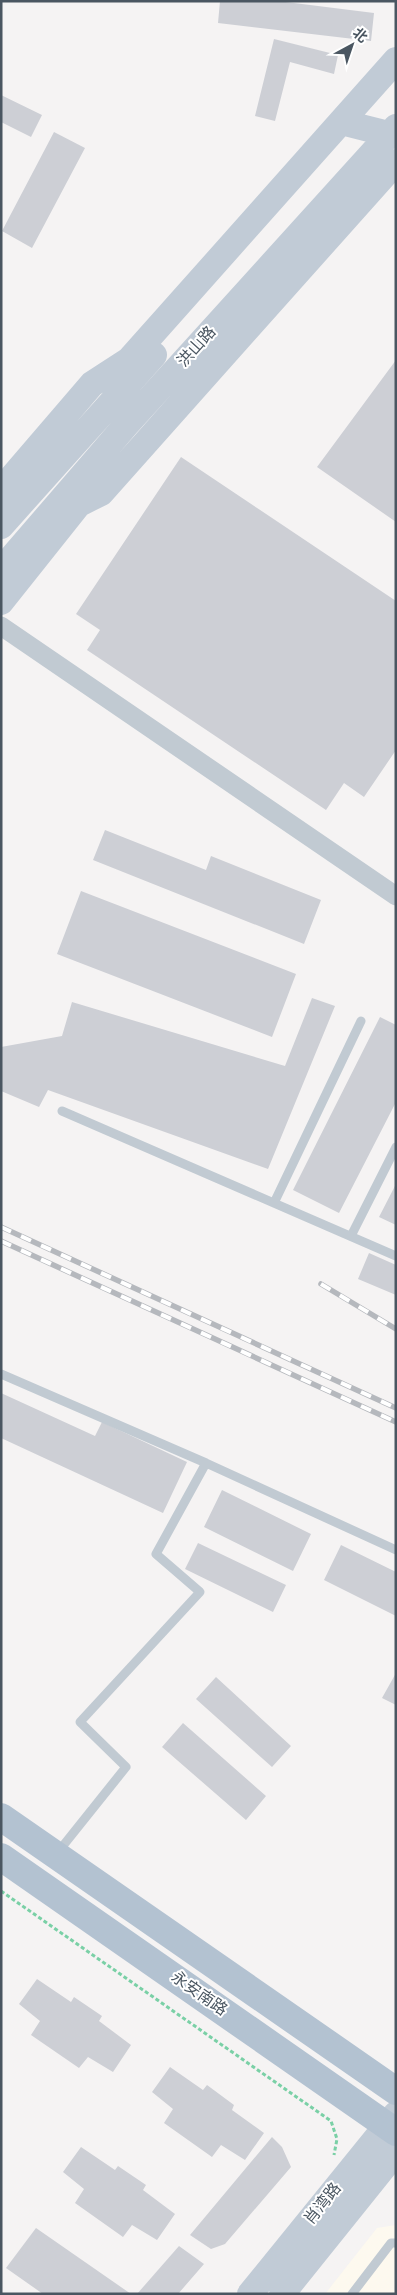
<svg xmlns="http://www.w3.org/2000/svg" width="397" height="2295" viewBox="0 0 397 2295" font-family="'Sofia Sans Condensed','Noto Sans SC',sans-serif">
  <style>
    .commercial { fill: #fdf9ef }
    .building { fill: #cdcfd5 }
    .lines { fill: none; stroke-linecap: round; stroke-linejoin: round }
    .path { stroke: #7ad0a6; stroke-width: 3; stroke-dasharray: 4 2.5; stroke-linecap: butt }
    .lane { stroke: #c1cad2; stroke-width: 9 }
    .street { stroke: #c1cad2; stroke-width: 19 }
    .secondary { stroke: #c1cbd6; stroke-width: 26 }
    .primary { stroke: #b3c2d1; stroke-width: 28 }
    .rail-casing { stroke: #b5b8bd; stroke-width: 5.5 }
    .rail { stroke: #fff; stroke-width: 4; stroke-dasharray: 11; stroke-linecap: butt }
    .labels { text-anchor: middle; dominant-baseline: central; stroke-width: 4; stroke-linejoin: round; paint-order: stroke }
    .street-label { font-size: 16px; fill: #4a5661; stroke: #fff }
  </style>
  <rect width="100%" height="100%" fill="#f5f3f3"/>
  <path class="commercial" d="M396,2225V2294H325L377,2228Z"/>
  <path class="building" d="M220,1H278L374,13L371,41L218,23Z
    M274,39L338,55L334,74L290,62L275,121L255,116Z
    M1,95L42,115L31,137L1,122Z
    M54,132L85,148L32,248L2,231Z
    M396,360V522L317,467Z
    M181,457L396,601V750L364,797L344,783L326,810L87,650L100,630L76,614Z
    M105,830L206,870L211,856L321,900L304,944L93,860Z
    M81,891L296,974L272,1037L57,954Z
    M312,998L335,1006L268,1169L48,1090L39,1107L1,1091V1047L62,1036L72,1002L285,1066Z
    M380,1017L396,1025V1102L339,1213L293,1190Z
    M396,1184V1225L379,1217Z
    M369,1253L396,1265V1295L358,1279Z
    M1,1393L95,1436L102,1422L187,1462L163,1513L1,1438Z
    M222,1490L311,1534L293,1571L204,1527Z
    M198,1543L286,1585L273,1612L185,1569Z
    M341,1545L396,1572V1616L324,1580Z
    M396,1673V1705L382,1698Z
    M216,1677L291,1746L272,1767L196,1699Z
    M183,1723L266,1796L246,1820L162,1747Z
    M37,1979L71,2002L74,1997L102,2016L99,2021L131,2045L113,2072L88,2057L79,2068L31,2035L40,2021L19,2004Z
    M170,2067L203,2090L207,2085L234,2105L232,2110L264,2133L245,2160L221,2145L212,2157L164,2123L173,2109L152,2092Z
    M272,2137L282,2147L291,2167L225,2244L211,2249L190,2235Z
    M81,2147L115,2170L118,2166L146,2185L143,2190L175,2214L157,2240L132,2225L123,2237L75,2203L84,2189L63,2172Z
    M36,2228L131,2294H43L6,2268Z
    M179,2246L204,2264L178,2294H137Z"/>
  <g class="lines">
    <path class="path" d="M1,1891L331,2121L337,2139L334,2155"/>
    <path class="lane" d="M62,1111L396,1256
      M274,1203L361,1021
      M351,1236L396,1147
      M1,1374L206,1463
      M58,1852L126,1767L80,1722L200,1592L156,1554L206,1463L396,1550
      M352,2294L391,2243H396"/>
    <path class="street" d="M1,626L396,896"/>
    <path class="secondary" d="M341,122L396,136
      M1,501L13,476L92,384L129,360L396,60
      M1,526L154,355
      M1,570L127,424L396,127
      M1,602L79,504L101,493L396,162
      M250,2294L396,2114
      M282,2294L396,2152"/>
    <path class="primary" d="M1,1817L396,2091
      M1,1857L396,2132"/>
    <g class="rail-casing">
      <path id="rail" d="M1,1227L396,1408
        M1,1241L396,1422
        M321,1284L396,1329"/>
    </g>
    <use href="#rail" class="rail"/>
  </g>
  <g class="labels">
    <g class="street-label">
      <text transform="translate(197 347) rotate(-48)">洪山路</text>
      <text transform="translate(199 1994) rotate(35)">永安南路</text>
      <text transform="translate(323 2204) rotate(-51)">肖湾路</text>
    </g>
  </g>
  <rect width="397" height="2295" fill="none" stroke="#4a5661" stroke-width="5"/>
  <g transform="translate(352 45) rotate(40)" stroke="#ffffff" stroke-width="4" paint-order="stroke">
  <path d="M0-4L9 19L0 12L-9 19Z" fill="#4a5661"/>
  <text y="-8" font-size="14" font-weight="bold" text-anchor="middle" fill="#4a5661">北</text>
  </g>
</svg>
